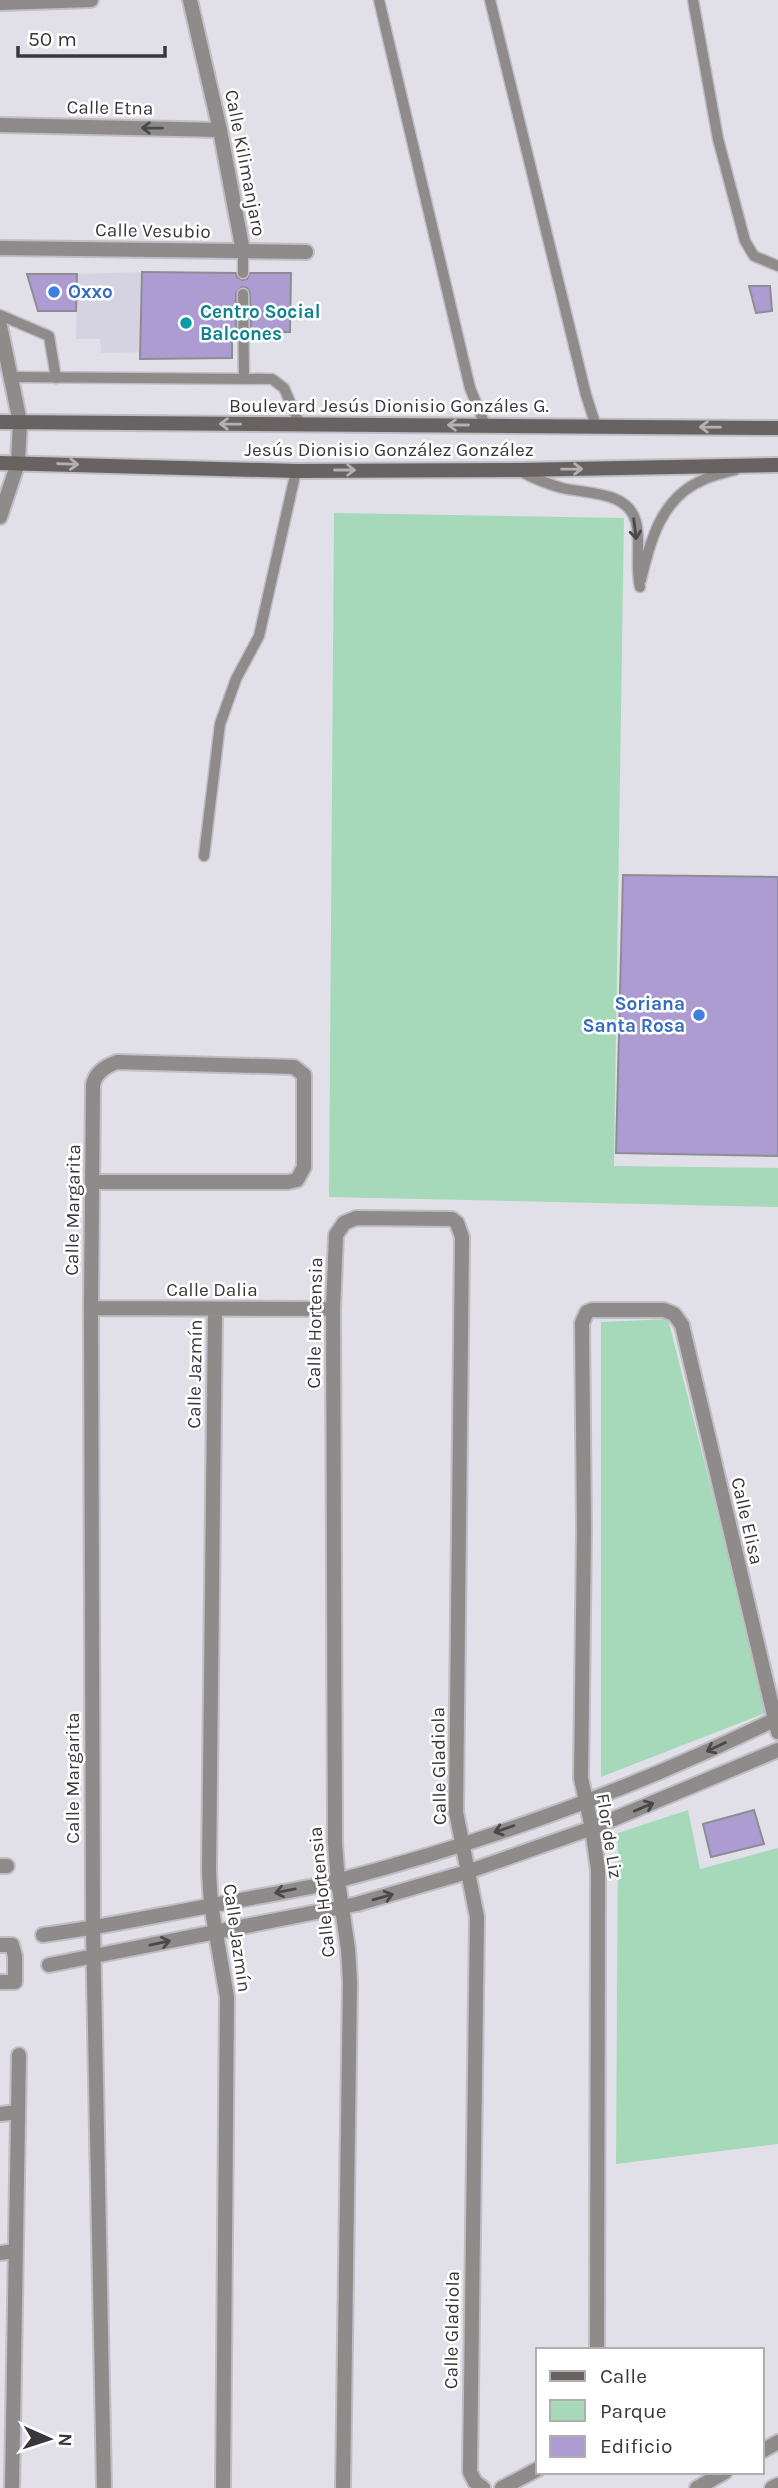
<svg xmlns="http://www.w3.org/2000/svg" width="778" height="2488" viewBox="0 0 778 2488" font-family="Karla,sans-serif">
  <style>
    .built { fill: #d5d3e2 }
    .green { fill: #a6d9ba }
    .building { fill: #ad9cd1; stroke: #8e8c93; stroke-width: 2 }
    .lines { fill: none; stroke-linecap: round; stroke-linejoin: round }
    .service-casing { stroke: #bfbec5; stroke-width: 13 }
    .minor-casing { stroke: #bfbec5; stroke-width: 18 }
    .tertiary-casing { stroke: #bfbec5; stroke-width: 18 }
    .secondary-casing { stroke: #bfbec5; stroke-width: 18 }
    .service { stroke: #8f8b8a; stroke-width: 10 }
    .minor { stroke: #8f8b8a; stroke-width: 14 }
    .tertiary { stroke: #8f8b8a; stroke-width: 14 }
    .secondary { stroke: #686362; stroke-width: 14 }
    .oneway { stroke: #49484a }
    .oneway2 { stroke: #b4b1b0 }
    .shop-dot { fill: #3f7fe0; stroke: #fff; stroke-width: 2.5 }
    .culture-dot { fill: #0f9aa8; stroke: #fff; stroke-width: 2.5 }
    .labels { text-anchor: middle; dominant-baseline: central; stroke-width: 5; stroke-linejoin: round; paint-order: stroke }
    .street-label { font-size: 19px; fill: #38373a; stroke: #fff }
    .shop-label { font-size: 19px; font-weight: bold; fill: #366cbe; stroke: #fff; text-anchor: start }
    .culture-label { font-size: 19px; font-weight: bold; fill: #0d838f; stroke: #fff; text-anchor: start }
  </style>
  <rect width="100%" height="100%" fill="#e1e0e8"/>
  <path class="built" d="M142,272L141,352L101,353L100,339H76L77,274Z"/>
  <path class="green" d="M334,513L624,518L614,1166L778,1168V1207L329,1197Z
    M668,1319L768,1712L601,1777V1322Z
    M688,1810L700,1869L778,1848V2144L616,2164L618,1833Z"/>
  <path class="building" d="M142,272L236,273L237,277L242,280L247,279L250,273H291L290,332H275V339H251L250,293L247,288L242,287L236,293V338H232V358L140,359Z
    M27,274H77L76,311H38Z
    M749,286H770L772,311L756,313Z
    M623,875L778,877V1156L616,1153Z
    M754,1810L764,1844L711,1857L703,1824Z"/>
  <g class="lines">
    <g class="service-casing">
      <path id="service" d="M379,0L470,388L485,425
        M490,0L586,395L596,426
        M693,0L718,139L745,241L754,256L778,266
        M243,251V273
        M243,294L244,377
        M0,315L49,336L56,378
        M11,377L272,379L284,388L300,425
        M522,472C535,479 548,484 562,488C588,494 628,491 636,522C641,543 635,566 640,587
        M641,580C650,540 662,497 703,480C713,475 724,473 735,470
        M204,856L220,724L236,679L259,636L296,471"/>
    </g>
    <g class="minor-casing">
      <path id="minor" d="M190,0L220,130L243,251
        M0,3L91,0
        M0,125L220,130
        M0,248L306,252
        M0,517L18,463
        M93,1182H288L297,1180L304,1167V1075L294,1067L117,1062C106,1066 95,1073 93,1085L91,1308L93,1928L104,2488
        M91,1308L333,1309
        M215,1310L209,1872L211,1905L227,1997L223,2488
        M0,1866H7
        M43,1935C104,1927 164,1914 225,1903C263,1895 303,1890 340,1880C489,1841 640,1786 778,1718
        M0,1945H12L15,1956V1982H0
        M49,1965L357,1904L467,1872L592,1828L778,1750
        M0,2114L18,2112
        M0,2253L15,2251
        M597,2350L598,1870L592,1828L581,1778L584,1530L582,1323L587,1312L592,1310H664L674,1314L682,1325L778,1732
        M12,2488L19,2055
        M343,2488L350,1982L348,1949L338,1881L335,1844L333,1309L336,1235L344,1223L356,1218L452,1219L457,1223L462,1237L456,1812L477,1917L470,2472L475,2482L483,2488
        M502,2488L538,2469"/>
    </g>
    <g class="tertiary-casing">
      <path id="tertiary" d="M0,326L20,422L18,463
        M762,2451L778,2442
        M697,2488L725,2472
        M772,2488L778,2485"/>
    </g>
    <g class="secondary-casing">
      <path id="secondary" d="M0,422L778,428
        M0,463L296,471L518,470L778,465"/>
    </g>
    <use href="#service" class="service"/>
    <use href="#minor" class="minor"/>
    <use href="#tertiary" class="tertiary"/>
    <use href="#secondary" class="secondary"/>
  </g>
  <defs><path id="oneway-shaft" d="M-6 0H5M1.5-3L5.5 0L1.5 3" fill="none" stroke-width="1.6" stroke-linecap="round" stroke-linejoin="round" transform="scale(1.75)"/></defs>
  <g class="oneway">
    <use href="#oneway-shaft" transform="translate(152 128) rotate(-179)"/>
    <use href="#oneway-shaft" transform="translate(635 529) rotate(83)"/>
    <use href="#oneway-shaft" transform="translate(716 1747) rotate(155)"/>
    <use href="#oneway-shaft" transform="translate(644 1807) rotate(-23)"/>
    <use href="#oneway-shaft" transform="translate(504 1829) rotate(161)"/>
    <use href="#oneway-shaft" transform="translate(285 1891) rotate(169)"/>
    <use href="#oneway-shaft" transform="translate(383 1897) rotate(-16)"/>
    <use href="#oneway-shaft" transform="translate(160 1943) rotate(-12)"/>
  </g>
  <g class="oneway2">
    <use href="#oneway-shaft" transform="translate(230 424) rotate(-179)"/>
    <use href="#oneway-shaft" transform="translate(458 425) rotate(-180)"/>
    <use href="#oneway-shaft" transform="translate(710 427) rotate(-179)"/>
    <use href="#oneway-shaft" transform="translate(68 464) rotate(2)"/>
    <use href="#oneway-shaft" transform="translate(572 469) rotate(-1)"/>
    <use href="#oneway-shaft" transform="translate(345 470)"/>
  </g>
  <g class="shop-dot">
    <circle cx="54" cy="292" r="7"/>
    <circle cx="699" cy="1015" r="7"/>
  </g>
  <circle class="culture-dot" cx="186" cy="323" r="7"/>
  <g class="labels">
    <g class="street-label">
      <text transform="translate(110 108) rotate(1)">Calle Etna</text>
      <text transform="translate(245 163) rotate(79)">Calle Kilimanjaro</text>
      <text transform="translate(153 231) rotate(1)">Calle Vesubio</text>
      <text x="389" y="406">Boulevard Jesús Dionisio Gonzáles G.</text>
      <text x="389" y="450">Jesús Dionisio González González</text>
      <text transform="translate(73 1210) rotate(-89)">Calle Margarita</text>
      <text x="212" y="1290">Calle Dalia</text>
      <text transform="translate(315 1323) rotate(-89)">Calle Hortensia</text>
      <text transform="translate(195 1374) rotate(-89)">Calle Jazmín</text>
      <text transform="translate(747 1521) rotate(77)">Calle Elisa</text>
      <text transform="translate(439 1766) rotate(-91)">Calle Gladiola</text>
      <text transform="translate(73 1778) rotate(-90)">Calle Margarita</text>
      <text transform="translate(609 1836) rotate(81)">Flor de Liz</text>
      <text transform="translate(322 1892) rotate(-96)">Calle Hortensia</text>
      <text transform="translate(237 1938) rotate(82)">Calle Jazmín</text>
      <text transform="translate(452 2330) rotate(-89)">Calle Gladiola</text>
    </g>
    <g class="shop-label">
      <text x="68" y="292">Oxxo</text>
      <text x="685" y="1004" text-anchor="end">Soriana<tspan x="685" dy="22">Santa Rosa</tspan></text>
    </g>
    <g class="culture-label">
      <text x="200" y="312">Centro Social<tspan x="200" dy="22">Balcones</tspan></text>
    </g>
  </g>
  <rect x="536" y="2348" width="228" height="126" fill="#ffffff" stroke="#afafb0" stroke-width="2"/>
  <rect x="550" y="2371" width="35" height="10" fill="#686362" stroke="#afafb0" stroke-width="2"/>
  <text x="600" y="2383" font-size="21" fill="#38373a">Calle</text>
  <rect x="550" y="2400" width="35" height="21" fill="#a6d9ba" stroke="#afafb0" stroke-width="2"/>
  <text x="600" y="2418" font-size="21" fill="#38373a">Parque</text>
  <rect x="550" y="2436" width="35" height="21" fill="#ad9cd1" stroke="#afafb0" stroke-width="2"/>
  <text x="600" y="2453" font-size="21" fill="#38373a">Edificio</text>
  <g transform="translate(49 2439) rotate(93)" stroke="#ffffff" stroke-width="5" paint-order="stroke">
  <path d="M0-5L12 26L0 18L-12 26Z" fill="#38373a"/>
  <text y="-10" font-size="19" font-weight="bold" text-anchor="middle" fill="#38373a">N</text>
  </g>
  <path d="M18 46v10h147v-10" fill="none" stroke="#38373a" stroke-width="3.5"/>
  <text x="28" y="46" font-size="21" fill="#38373a" stroke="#ffffff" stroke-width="5" paint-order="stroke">50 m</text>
</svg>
